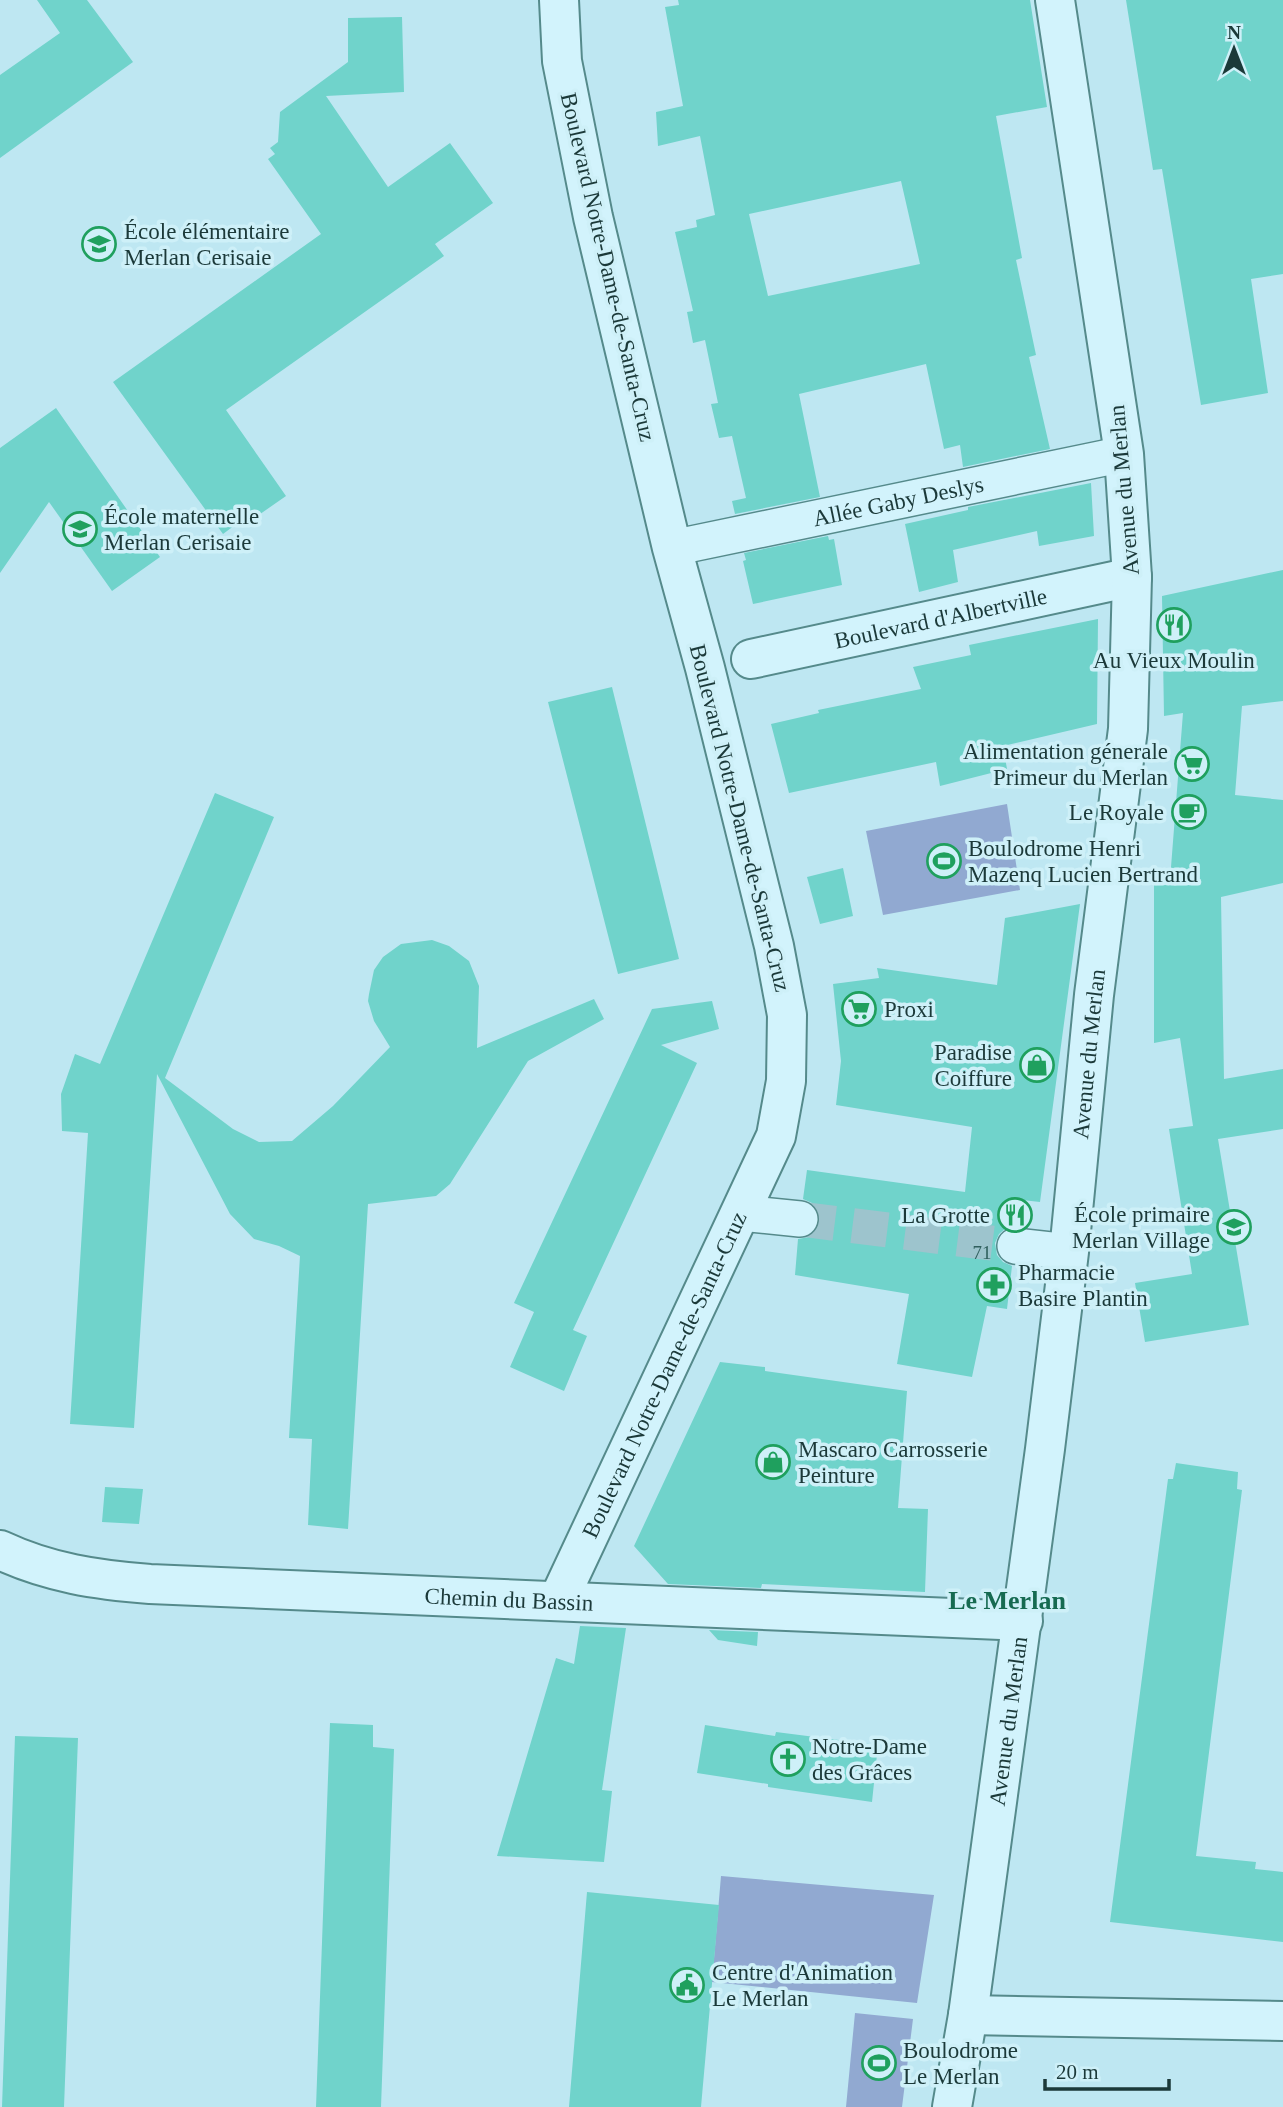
<svg xmlns="http://www.w3.org/2000/svg" width="1283" height="2107" viewBox="0 0 1283 2107" font-family="Georgia,serif">
  <style>
    .green { fill: #91a9d1 }
    .building { fill: #70d3cb; fill-rule: evenodd }
    .lines { fill: none; stroke-linecap: round; stroke-linejoin: round }
    .pedestrian-tunnel { stroke: #9dc4cd; stroke-width: 35; stroke-dasharray: 35 18; stroke-linecap: butt }
    .pedestrian-casing { stroke: #558a8b; stroke-width: 38 }
    .minor-casing { stroke: #558a8b; stroke-width: 42 }
    .pedestrian { stroke: #d2f3fc; stroke-width: 35 }
    .minor { stroke: #d2f3fc; stroke-width: 38 }
    .labels { text-anchor: middle; dominant-baseline: central; stroke-width: 7; stroke-linejoin: round; paint-order: stroke }
    .number-label { font-size: 19px; fill: #30605e }
    .poi-label { font-size: 23px; fill: #1b3939; stroke: #cef0f8; text-anchor: start }
    .street-label { font-size: 23px; fill: #1b3939; stroke: #cef0f8 }
    .quarter-label { font-size: 26px; font-weight: bold; fill: #166a51; stroke: #cef0f8 }
  </style>
  <rect width="100%" height="100%" fill="#bee7f2"/>
  <path class="green" d="M1007,804L1020,890L883,915L866,831Z
    M721,1876L934,1895L917,2003L712,1982Z
    M855,2013L913,2019L902,2107H846Z"/>
  <path class="building" d="M37,0H87L133,62L0,158V75L60,33Z
    M678,0H1030L1047,107L996,116L1022,258L1016,260L1036,355L1029,357L1050,449L963,467L960,445L944,449L926,364L799,394L820,497L735,514L732,501L746,498L732,436L719,438L711,404L718,403L705,340L693,343L687,312L693,311L675,232L697,227L696,220L715,215L700,136L658,146L656,112L683,106L665,7L679,5ZM901,181L920,264L768,296L749,214Z
    M1126,0H1283V274L1251,279L1268,393L1201,405L1162,169L1153,170Z
    M402,17L404,92L326,96L388,187L450,143L493,203L435,244L444,256L226,410L286,496L243,526L239,522L223,534L113,382L321,234L268,159L275,154L270,148L278,142L280,112L348,62V18Z
    M56,408L160,557L112,591L49,502L0,573V448Z
    M1091,483L1094,536L1039,546L1037,531L953,550L958,582L919,592L905,524L968,510V507Z
    M828,536L829,540L834,539L842,585L753,604L743,561L746,560L744,553Z
    M1283,570V701L1242,706L1235,795L1283,800V883L1221,897L1224,1079L1283,1069V1129L1218,1139L1249,1325L1145,1342L1135,1283L1192,1274L1169,1129L1193,1126L1180,1038L1154,1043V880H1170L1183,713L1164,716L1162,596Z
    M1098,619L1097,724L1003,746L1007,769L940,786L936,762L789,793L771,724L819,713L818,710L921,689L913,667L971,655L969,645Z
    M612,687L679,959L618,974L548,702Z
    M215,793L274,817L165,1078L233,1129L259,1142L292,1141L333,1106L390,1047L374,1021L368,1001L369,994L374,970L383,957L401,944L432,940L449,946L469,961L479,986L477,1048L594,999L604,1019L528,1061L450,1184L436,1196L368,1204L348,1529L308,1525L312,1439L289,1438L300,1256L279,1246L254,1239L230,1214L157,1074L134,1428L70,1424L88,1133L62,1131L61,1094L75,1054L100,1064Z
    M843,868L853,916L820,924L807,877Z
    M1080,904L1040,1202L1022,1200L1018,1226L1006,1228L999,1234L995,1243L997,1255L1003,1262L1012,1266L1007,1309L987,1306L972,1377L897,1364L909,1294L795,1275L798,1239L809,1237L816,1231L820,1222L818,1210L812,1203L803,1199L807,1170L965,1192L972,1127L836,1105L841,1061L833,984L879,978L877,968L997,985L1005,918Z
    M712,1001L719,1029L661,1045L697,1063L573,1330L587,1336L564,1391L510,1367L534,1312L514,1303L652,1009Z
    M720,1362L765,1367V1371L907,1391L898,1508L928,1509L925,1592L762,1584L761,1588L668,1584L634,1546Z
    M1176,1463L1238,1472L1237,1489L1242,1490L1196,1856L1256,1862L1255,1869L1283,1872V1942L1110,1922L1168,1479H1173Z
    M105,1487L143,1489L139,1524L102,1522Z
    M580,1626L626,1628L602,1790L612,1791L604,1862L497,1856L556,1658L574,1664Z
    M709,1630L758,1632L757,1646L718,1640Z
    M330,1723L373,1725V1747L394,1749L381,2107H316Z
    M705,1725L775,1736L776,1732L878,1745L872,1802L768,1787V1784L697,1773Z
    M15,1736L78,1738L64,2107H2Z
    M587,1892L719,1905L701,2107H569Z"/>
  <g class="lines">
    <path class="pedestrian-tunnel" d="M800,1219L1015,1246"/>
    <g class="pedestrian-casing">
      <g id="pedestrian">
        <path id="s1" d="M672,548L1124,454"/>
        <path d="M741,1213L800,1219"/>
        <path d="M1015,1246L1069,1252"/>
      </g>
    </g>
    <g class="minor-casing">
      <g id="minor">
        <path id="s2" d="M751,659L1132,577"/>
        <path id="s3" d="M0,1550C49,1573 97,1580 150,1584L1023,1621"/>
        <path id="s4" d="M558,1601L776,1136L786,1081L787,1015L774,946L705,668L672,548L593,217L562,61L559,0"/>
        <path d="M968,2015L1283,2021"/>
        <path id="s5" d="M952,2107L968,2015L1045,1449L1069,1252L1094,995L1128,729L1132,577L1124,454L1055,0"/>
      </g>
    </g>
    <use href="#pedestrian" class="pedestrian"/>
    <use href="#minor" class="minor"/>
  </g>
  <defs>
    <g id="school-ring" transform="scale(1.75)"><circle r="9.5" fill="#cef0f8" stroke="#1fa05e" stroke-width="1.5"/><path d="M0-5L7-2L0 1L-7-2ZM-4 1L0 2.5L4 1V4Q0 6-4 4Z" fill="#1fa05e"/></g>
    <g id="restaurant-ring" transform="scale(1.75)"><circle r="9.5" fill="#cef0f8" stroke="#1fa05e" stroke-width="1.5"/><path d="M-5-6h1v4h1v-4h1v4h1v-4h1v5L-1.5 .5V6h-2V.5L-5-1ZM5-6V6H3V1.5H1.5Q1.5-4 5-6Z" fill="#1fa05e"/></g>
    <g id="supermarket-ring" transform="scale(1.75)"><circle r="9.5" fill="#cef0f8" stroke="#1fa05e" stroke-width="1.5"/><path d="M-6-5.5h2.5l.6 2H6L4.5 2H-2.5L-4.4-4H-6ZM-1.5 3.2a1.3 1.3 0 1 0 .1 0ZM3 3.2a1.3 1.3 0 1 0 .1 0Z" fill="#1fa05e"/></g>
    <g id="cafe-ring" transform="scale(1.75)"><circle r="9.5" fill="#cef0f8" stroke="#1fa05e" stroke-width="1.5"/><path d="M-5.5-4.5H6V0H3Q3 3.5 0 3.5H-2.5Q-5.5 3.5-5.5 0ZM3-3.2v2h1.7v-2ZM-6 4.5H4V6H-6Z" fill="#1fa05e"/></g>
    <g id="stadium-ring" transform="scale(1.75)"><circle r="9.5" fill="#cef0f8" stroke="#1fa05e" stroke-width="1.5"/><path d="M0-5a6.5 5 0 1 0 0 10a6.5 5 0 1 0 0-10ZM-3.5-1.8h7v3.6h-7Z" fill="#1fa05e"/></g>
    <g id="shop-ring" transform="scale(1.75)"><circle r="9.5" fill="#cef0f8" stroke="#1fa05e" stroke-width="1.5"/><path d="M-5-2.5h2.3a2.7 3.5 0 0 1 5.4 0H5L5.5 6h-11ZM-1.5-2.5h3a1.5 2.3 0 0 0-3 0Z" fill="#1fa05e"/></g>
    <g id="pharmacy-ring" transform="scale(1.75)"><circle r="9.5" fill="#cef0f8" stroke="#1fa05e" stroke-width="1.5"/><path d="M-2-6h4v4h4v4h-4v4h-4v-4h-4v-4h4Z" fill="#1fa05e"/></g>
    <g id="church-ring" transform="scale(1.75)"><circle r="9.5" fill="#cef0f8" stroke="#1fa05e" stroke-width="1.5"/><path d="M-1.2-6h2.4v3.5h3.3v2.4h-3.3V6h-2.4V-.1h-3.3v-2.4h3.3Z" fill="#1fa05e"/></g>
    <g id="civic-ring" transform="scale(1.75)"><circle r="9.5" fill="#cef0f8" stroke="#1fa05e" stroke-width="1.5"/><path d="M-.6-6.5H3V-4.5H.6V-3L4-1V1h2V6H-6V1h2V-1L-.6-3ZM-1.2 2.5V6h2.4V2.5Z" fill="#1fa05e"/></g>
  </defs>
  <g fill-rule="evenodd">
    <use href="#school-ring" x="99" y="244"/>
    <use href="#school-ring" x="80" y="529"/>
    <use href="#restaurant-ring" x="1174" y="625"/>
    <use href="#supermarket-ring" x="1192" y="764"/>
    <use href="#cafe-ring" x="1189" y="812"/>
    <use href="#stadium-ring" x="944" y="861"/>
    <use href="#supermarket-ring" x="859" y="1009"/>
    <use href="#shop-ring" x="1037" y="1065"/>
    <use href="#restaurant-ring" x="1015" y="1215"/>
    <use href="#school-ring" x="1234" y="1227"/>
    <use href="#pharmacy-ring" x="994" y="1285"/>
    <use href="#shop-ring" x="773" y="1462"/>
    <use href="#church-ring" x="788" y="1759"/>
    <use href="#civic-ring" x="687" y="1985"/>
    <use href="#stadium-ring" x="879" y="2063"/>
  </g>
  <g class="labels">
    <g class="number-label">
      <text x="982" y="1252">71</text>
    </g>
    <g class="poi-label">
      <text x="124" y="231">École élémentaire<tspan x="124" dy="26">Merlan Cerisaie</tspan></text>
      <text x="104" y="516">École maternelle<tspan x="104" dy="26">Merlan Cerisaie</tspan></text>
      <text x="1174" y="660" text-anchor="middle">Au Vieux Moulin</text>
      <text x="1168" y="751" text-anchor="end">Alimentation génerale<tspan x="1168" dy="26">Primeur du Merlan</tspan></text>
      <text x="1164" y="812" text-anchor="end">Le Royale</text>
      <text x="968" y="848">Boulodrome Henri<tspan x="968" dy="26">Mazenq Lucien Bertrand</tspan></text>
      <text x="884" y="1009">Proxi</text>
      <text x="1012" y="1052" text-anchor="end">Paradise<tspan x="1012" dy="26">Coiffure</tspan></text>
      <text x="1210" y="1214" text-anchor="end">École primaire<tspan x="1210" dy="26">Merlan Village</tspan></text>
      <text x="990" y="1215" text-anchor="end">La Grotte</text>
      <text x="1018" y="1272">Pharmacie<tspan x="1018" dy="26">Basire Plantin</tspan></text>
      <text x="798" y="1449">Mascaro Carrosserie<tspan x="798" dy="26">Peinture</tspan></text>
      <text x="812" y="1746">Notre-Dame<tspan x="812" dy="26">des Grâces</tspan></text>
      <text x="712" y="1972">Centre d'Animation<tspan x="712" dy="26">Le Merlan</tspan></text>
      <text x="903" y="2050">Boulodrome<tspan x="903" dy="26">Le Merlan</tspan></text>
    </g>
    <g class="street-label">
      <text transform="translate(608 267) rotate(77)">Boulevard Notre-Dame-de-Santa-Cruz</text>
      <text transform="translate(1124 490) rotate(-95)">Avenue du Merlan</text>
      <text stroke="none"><textPath href="#s1" startOffset="231">Allée Gaby Deslys</textPath></text>
      <text stroke="none"><textPath href="#s2" startOffset="194">Boulevard d'Albertville</textPath></text>
      <text transform="translate(740 818) rotate(76)">Boulevard Notre-Dame-de-Santa-Cruz</text>
      <text stroke="none"><textPath href="#s5" startOffset="1062">Avenue du Merlan</textPath></text>
      <text stroke="none"><textPath href="#s4" startOffset="250">Boulevard Notre-Dame-de-Santa-Cruz</textPath></text>
      <text stroke="none"><textPath href="#s3" startOffset="514">Chemin du Bassin</textPath></text>
      <text stroke="none"><textPath href="#s5" startOffset="390">Avenue du Merlan</textPath></text>
    </g>
    <g class="quarter-label">
      <text x="1007" y="1600">Le Merlan</text>
    </g>
  </g>
  <g transform="translate(1234 49)" stroke="#cef0f8" stroke-width="5" paint-order="stroke">
  <path d="M0-5L12 26L0 18L-12 26Z" fill="#1b3939"/>
  <text y="-10" font-size="19" font-weight="bold" text-anchor="middle" fill="#1b3939">N</text>
  </g>
  <path d="M1045 2079v10h124v-10" fill="none" stroke="#1b3939" stroke-width="3.5"/>
  <text x="1056" y="2079" font-size="21" fill="#1b3939" stroke="#cef0f8" stroke-width="5" paint-order="stroke">20 m</text>
</svg>
